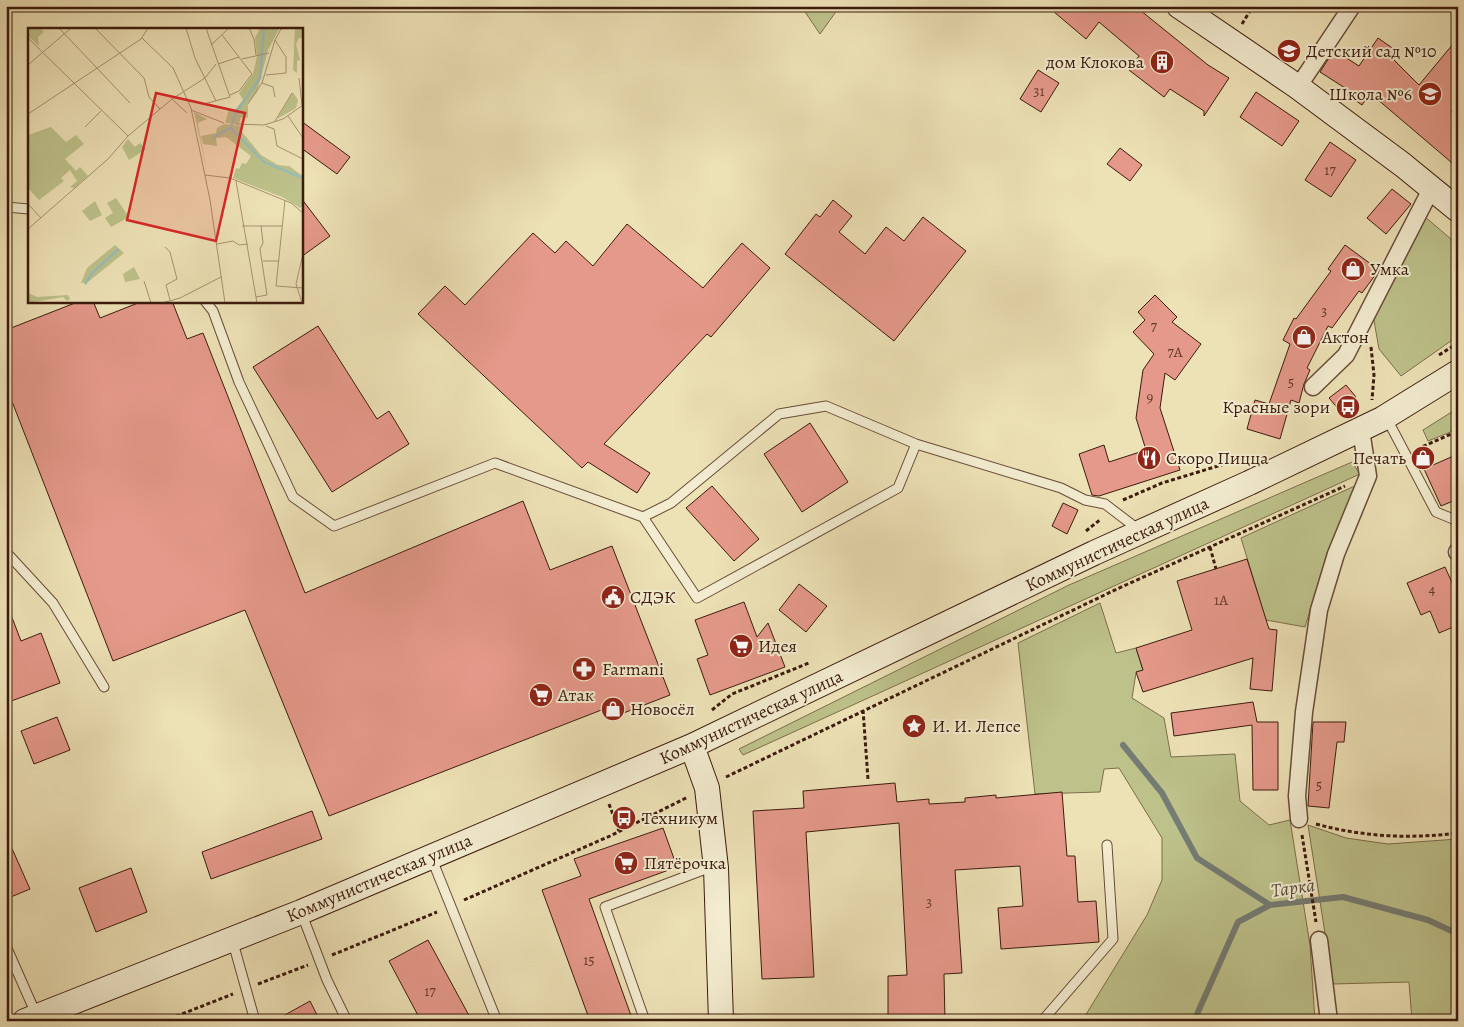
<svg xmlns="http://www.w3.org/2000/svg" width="1464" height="1027" viewBox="0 0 1464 1027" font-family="Alegreya,serif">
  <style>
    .green { fill: #bdc18a; stroke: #7c6e4c }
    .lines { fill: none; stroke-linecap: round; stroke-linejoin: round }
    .stream { stroke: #757c73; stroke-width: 6 }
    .building { fill: #e5998a; stroke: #3c1b0d }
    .lane-casing { stroke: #684c37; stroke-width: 11 }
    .street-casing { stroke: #684c37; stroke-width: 19 }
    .secondary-casing { stroke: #3c1b0d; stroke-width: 26 }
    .path { stroke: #3c1b0d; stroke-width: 3; stroke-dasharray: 4 2.5; stroke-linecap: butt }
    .lane { stroke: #f3ecd0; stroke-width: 9 }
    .street { stroke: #f3ecd0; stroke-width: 16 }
    .secondary { stroke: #f3ecd0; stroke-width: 24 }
    .labels { text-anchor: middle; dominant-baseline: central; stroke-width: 4; stroke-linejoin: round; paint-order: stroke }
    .number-label { font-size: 15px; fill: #663a2c }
    .poi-label { font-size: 18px; fill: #3c1b0d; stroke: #f3ecd0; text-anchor: start }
    .street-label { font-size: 18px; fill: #3c1b0d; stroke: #f3ecd0 }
    .water-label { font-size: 19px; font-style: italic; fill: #584b40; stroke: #f3ecd0 }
    .inset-river { fill: none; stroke: #9bbcb7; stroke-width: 2.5 }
    .inset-road { fill: none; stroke: #a69272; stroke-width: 1 }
    .view { fill: #d62828; fill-opacity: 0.15; stroke: #d62828; stroke-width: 2.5 }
    .inset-edge { fill: none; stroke: #3c1b0d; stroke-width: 2.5 }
  </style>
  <rect width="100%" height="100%" fill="#ede1b6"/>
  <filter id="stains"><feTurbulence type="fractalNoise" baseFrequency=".004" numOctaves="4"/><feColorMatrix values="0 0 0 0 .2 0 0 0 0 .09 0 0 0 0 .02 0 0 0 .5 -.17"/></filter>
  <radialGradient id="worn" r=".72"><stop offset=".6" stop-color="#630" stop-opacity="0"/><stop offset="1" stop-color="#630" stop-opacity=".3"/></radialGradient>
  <path class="green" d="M801,6H840L820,34Z
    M1424,216L1458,245V336L1401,376L1379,349L1373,315Z
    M1458,408V429L1428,441L1423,430Z
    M1352,462L1360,474L743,755L739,749L1069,585Z
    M1359,484L1328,550L1305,627L1266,620L1241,538Z
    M1100,603L1116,653L1136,648L1143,670L1136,673L1132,698L1164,718L1171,757L1235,754L1240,801L1269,825L1290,820L1310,945L1315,1021H1082L1147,915L1162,880V838L1119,768L1104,769L1100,792L1035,794L1018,643Z
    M1308,825L1346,838L1388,844L1458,839V882L1452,897L1458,899V1021H1412L1409,982L1333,984Z"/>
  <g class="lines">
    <path class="stream" d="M1123,745L1162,793L1197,858L1270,905
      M1194,1021L1238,922L1270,905L1343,897L1428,920L1458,934"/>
  </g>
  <path class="building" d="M1047,6H1135L1208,65L1229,78L1204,116V111L1170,89L1164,97L1129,70L1139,56L1099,22L1086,39Z
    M1378,38L1398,52L1393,59L1419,85L1458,38V104L1451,112L1458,117V168L1370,93L1362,105L1342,91L1345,88L1320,72L1334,50L1359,66Z
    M1038,70L1059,83L1041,112L1020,99Z
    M1256,92L1299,121L1282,146L1240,117Z
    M301,121L350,157L337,174L301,148Z
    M1330,142L1356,160L1331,197L1305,180Z
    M1120,148L1142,165L1130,181L1107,164Z
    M1392,189L1411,204L1386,234L1367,218Z
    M301,198L330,236L301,257Z
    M833,200L852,216L839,232L865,254L886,227L904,241L923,217L966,251L894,341L785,254L816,214L820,217Z
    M627,224L703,288L742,243L770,268L711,337L707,334L604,444L650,473L637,493L588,462L582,468L418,314L445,286L465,305L533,233L555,253L566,241L593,266Z
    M1345,245L1379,270L1362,293L1359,291L1332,328L1328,326L1307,368L1310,370L1304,384L1299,403L1291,400L1280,439L1247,429L1255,400L1269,404L1290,344L1283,340L1294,318L1296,319L1331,271L1328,269Z
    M1155,295L1177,317L1172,322L1201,344L1175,380L1165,373L1160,408L1180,470L1099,496L1092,495L1079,454L1104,445L1109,462L1146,450L1136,418L1143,370L1154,354L1133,332L1145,320L1138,312Z
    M80,301H93L100,318L143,301H172L187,339L203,333L305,593L523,501L550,570L612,546L670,695L608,719L604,709L329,816L245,610L113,661L6,386V330Z
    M318,326L377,419L389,411L409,444L332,492L253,367Z
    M1346,385L1356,397L1340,411L1329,398Z
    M810,423L848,482L802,512L764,454Z
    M1458,454V499L1441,506L1424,469Z
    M712,486L759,539L734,561L686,508Z
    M1063,503L1078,510L1067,534L1052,526Z
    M1247,559L1269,629L1277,630L1272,691L1250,689L1253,658L1143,692L1136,672L1143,670L1136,648L1192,630L1177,581Z
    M1445,567L1458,596V625L1439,633L1430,611L1421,615L1407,583Z
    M799,584L827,606L806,632L779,610Z
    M744,602L757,637L768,623L785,667L710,695L697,659L708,655L695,620Z
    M6,607H8L21,641L41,633L60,683L6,703Z
    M1253,702L1257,722H1278V790H1253L1252,725L1174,736L1171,713Z
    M57,717L70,750L34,764L21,731Z
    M1313,722H1346L1344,742H1337L1329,808L1308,806Z
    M895,783L897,802L929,799V804L965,802V798L996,795V798L1062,792L1067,856H1075L1078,902L1096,901L1099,942L1001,949L998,908L1023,906L1020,866L955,870L962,973L944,974L945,1021H888V976L907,975L899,823L806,832L814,977L762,979L753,811L804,808L803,791Z
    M312,811L322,839L211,879L202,852Z
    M663,828L677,867L589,899L633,1021H590L542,890L581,876L574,859Z
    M6,835L30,889L6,899Z
    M131,868L147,912L96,932L79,888Z
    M428,940L472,1021H421L389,961Z
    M310,1001L320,1021H274Z"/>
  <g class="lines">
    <g class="lane-casing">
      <path id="lane" d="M6,207L29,209
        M205,301L213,311L239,382L293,497L334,526L495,463L643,517L671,503L779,414L826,406L916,444L1061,488L1085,500L1105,504L1139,530
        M1386,417L1436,512L1458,521
        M643,517L697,598L898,488L916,444
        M6,552L53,603L104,687
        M431,857L497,1021
        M301,912L327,980L347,1021
        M232,939L255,1021
        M6,946L36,1014
        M722,1019L753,1021
        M645,1021L605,907L703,870L716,868
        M1042,1021L1113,939L1107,845"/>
    </g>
    <g class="street-casing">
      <path id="street" d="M1298,87L1352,6
        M1313,387L1346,355L1427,197L1433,189
        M1457,552H1458
        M1299,819L1297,796L1304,712L1319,610L1336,554L1368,476L1361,430
        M1319,940L1329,1021"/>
    </g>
    <g class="secondary-casing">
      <path id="secondary" d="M1179,6L1298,87L1403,165L1458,210
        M692,746L707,788L716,868L721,1021
        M25,1021L301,912L692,746L1094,553L1249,483L1382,419L1458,372"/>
    </g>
    <path class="path" d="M1242,24L1253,6
      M1371,347L1374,375L1372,400
      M1439,355L1458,343
      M1417,449L1458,431
      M1123,500L1162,483L1251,456
      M1086,531L1101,519
      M1210,547L1216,569
      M712,710L732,694L809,663
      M863,710L868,779
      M726,777L1117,589L1345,486
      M609,804L619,831
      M1316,824C1364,837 1409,839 1458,833
      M1302,835L1316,922
      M464,900L610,836L688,797
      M332,955L437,912
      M258,984L308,965
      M164,1021L233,994"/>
    <use href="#lane" class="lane"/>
    <use href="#street" class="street"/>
    <use href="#secondary" class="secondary"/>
  </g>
  <defs>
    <g id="school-disc" transform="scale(1.25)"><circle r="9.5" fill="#8f2418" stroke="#f3ecd0"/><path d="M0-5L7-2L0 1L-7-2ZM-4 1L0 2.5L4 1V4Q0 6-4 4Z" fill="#fff"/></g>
    <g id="building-disc" transform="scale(1.25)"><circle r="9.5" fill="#8f2418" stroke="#f3ecd0"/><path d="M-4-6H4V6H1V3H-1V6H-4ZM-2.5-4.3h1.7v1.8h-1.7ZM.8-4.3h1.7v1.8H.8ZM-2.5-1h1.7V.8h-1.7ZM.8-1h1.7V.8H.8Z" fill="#fff"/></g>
    <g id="shop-disc" transform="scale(1.25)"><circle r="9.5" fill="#8f2418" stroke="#f3ecd0"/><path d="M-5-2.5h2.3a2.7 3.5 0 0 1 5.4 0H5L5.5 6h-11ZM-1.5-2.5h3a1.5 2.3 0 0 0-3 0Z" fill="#fff"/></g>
    <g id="bus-disc" transform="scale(1.25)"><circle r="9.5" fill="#8f2418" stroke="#f3ecd0"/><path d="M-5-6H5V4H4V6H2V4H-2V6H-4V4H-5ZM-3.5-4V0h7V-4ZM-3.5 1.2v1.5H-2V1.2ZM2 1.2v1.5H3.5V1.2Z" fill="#fff"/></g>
    <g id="restaurant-disc" transform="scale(1.25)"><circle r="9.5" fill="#8f2418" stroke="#f3ecd0"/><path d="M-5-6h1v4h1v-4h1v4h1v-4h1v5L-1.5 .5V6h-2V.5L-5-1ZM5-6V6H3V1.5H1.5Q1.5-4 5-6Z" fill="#fff"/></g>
    <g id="civic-disc" transform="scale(1.25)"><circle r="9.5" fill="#8f2418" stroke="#f3ecd0"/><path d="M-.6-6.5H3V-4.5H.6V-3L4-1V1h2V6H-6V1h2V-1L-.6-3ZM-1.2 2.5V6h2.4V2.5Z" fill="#fff"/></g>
    <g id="supermarket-disc" transform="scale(1.25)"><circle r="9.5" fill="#8f2418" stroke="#f3ecd0"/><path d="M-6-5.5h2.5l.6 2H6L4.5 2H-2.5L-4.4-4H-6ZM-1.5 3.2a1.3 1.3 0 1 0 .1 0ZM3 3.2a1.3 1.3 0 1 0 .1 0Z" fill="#fff"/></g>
    <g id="pharmacy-disc" transform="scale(1.25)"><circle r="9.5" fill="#8f2418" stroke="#f3ecd0"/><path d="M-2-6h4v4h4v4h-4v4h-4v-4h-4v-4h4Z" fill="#fff"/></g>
    <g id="sight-disc" transform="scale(1.25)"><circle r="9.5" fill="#8f2418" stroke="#f3ecd0"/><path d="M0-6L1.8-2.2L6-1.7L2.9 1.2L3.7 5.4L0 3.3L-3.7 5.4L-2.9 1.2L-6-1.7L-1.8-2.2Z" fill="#fff"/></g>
  </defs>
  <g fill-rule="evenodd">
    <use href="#school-disc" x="1289" y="51"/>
    <use href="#building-disc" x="1162" y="62"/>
    <use href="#school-disc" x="1430" y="94"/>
    <use href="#shop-disc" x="1353" y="269"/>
    <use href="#shop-disc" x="1304" y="337"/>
    <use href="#bus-disc" x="1348" y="407"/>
    <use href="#restaurant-disc" x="1149" y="458"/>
    <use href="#shop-disc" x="1423" y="458"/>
    <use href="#civic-disc" x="613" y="597"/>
    <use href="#supermarket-disc" x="741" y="646"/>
    <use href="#pharmacy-disc" x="584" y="669"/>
    <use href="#supermarket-disc" x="541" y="695"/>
    <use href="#shop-disc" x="613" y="709"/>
    <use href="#sight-disc" x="914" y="726"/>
    <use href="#bus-disc" x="624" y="818"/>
    <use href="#supermarket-disc" x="626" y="863"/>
  </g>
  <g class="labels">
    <g class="number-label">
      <text x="1039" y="91">31</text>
      <text x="1330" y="170">17</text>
      <text x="1324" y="311">3</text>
      <text x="1154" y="326">7</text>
      <text x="1175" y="352">7А</text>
      <text x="1291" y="382">5</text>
      <text x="1150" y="397">9</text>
      <text x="1432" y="589">4</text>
      <text x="1221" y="600">1А</text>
      <text x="1319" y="785">5</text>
      <text x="929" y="902">3</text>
      <text x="589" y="960">15</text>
      <text x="430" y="991">17</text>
    </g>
    <g class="poi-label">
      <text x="1306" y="51">Детский сад №10</text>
      <text x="1144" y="62" text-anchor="end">дом Клокова</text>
      <text x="1412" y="94" text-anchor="end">Школа №6</text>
      <text x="1370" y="269">Умка</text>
      <text x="1322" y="337">Актон</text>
      <text x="1330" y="407" text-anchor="end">Красные зори</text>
      <text x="1166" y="458">Скоро Пицца</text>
      <text x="1406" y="458" text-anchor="end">Печать</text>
      <text x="630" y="597">СДЭК</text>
      <text x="758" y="646">Идея</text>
      <text x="602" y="669">Farmani</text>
      <text x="558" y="695">Атак</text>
      <text x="630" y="709">Новосёл</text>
      <text x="932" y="726">И. И. Лепсе</text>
      <text x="642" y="818">Техникум</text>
      <text x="644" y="863">Пятёрочка</text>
    </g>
    <g class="street-label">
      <text transform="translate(1117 544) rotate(-25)">Коммунистическая улица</text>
      <text transform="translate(751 717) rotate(-25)">Коммунистическая улица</text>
      <text transform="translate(379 878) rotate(-23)">Коммунистическая улица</text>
    </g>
    <g class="water-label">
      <text transform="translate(1293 888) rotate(-8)">Тарка</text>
    </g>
  </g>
  <g transform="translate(28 28)">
    <rect width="275" height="275" fill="#ede1b6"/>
    <path d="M2,0H12L16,4L10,9L11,18L1,9ZM232,0L251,1L240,22L229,64L220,75V90L213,89L211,96L197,95L201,81L206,83L215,72L211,65L225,46L229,28L227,10ZM267,0H275V10H271L268,16L272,32L269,33V45L265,42ZM265,64L270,72L268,80L249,91ZM166,84L179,91L170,95L169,91L179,143ZM196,96L214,98V104L233,127L250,137L261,138L275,148V177L272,180L254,169L205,150L208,140L211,141L214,135L218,136L223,128L198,109L188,110L189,118L175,116L173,108L188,105L189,100ZM23,99L38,114L48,107L56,116L37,131L48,143L52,139L60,148L46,160L42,159L49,153L42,142L33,150L36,153L11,172L0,160V107ZM100,111L107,119L112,115L118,121L101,132L94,119ZM88,170L101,189L83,199L77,190L85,185L79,175ZM67,173L74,187L62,193L54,183ZM87,217L96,225L60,254L53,255L59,240ZM106,239L112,251L97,254L95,246ZM0,265L9,269L40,267L42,271L39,273L35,269L0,275Z" fill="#bdc18a"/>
    <path class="inset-river" d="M236,0L232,50L207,86L203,100L236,134L275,150M186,109L202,100M57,256L64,245L91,221"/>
    <path class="inset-road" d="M31,0L102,75M67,0L116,50L121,69L132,81M158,0L167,30L188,73M221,0L226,11L228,27M194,7L224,46L211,63L202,67M0,10L100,108M114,10L145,40L163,80L182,172L197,275M183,17L201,0M214,31L241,25M190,36L211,29M0,37L43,0M238,47L258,45V29L247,12M271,50L274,77M234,55L245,59L247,69M144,71L159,85M176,76L202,69L178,0M220,76L234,55L247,12L253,1L260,0M163,82L196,95M0,86L113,11L120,0M260,88L275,110M247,93L264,65M207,96L236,97L255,91L275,77M238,98L246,101L249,118L275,131M57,99L73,83M177,147L202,150L263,175L275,185M208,153L229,275M257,172L248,258L275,260M0,176L13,190M214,198H254M0,201L80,131L100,108L144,71L177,50L188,36M189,216L205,213L211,217L220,216M137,219L142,224L149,251L138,257L142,272M235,233H251M116,253L123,275M228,269L239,267L232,221L235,215L233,197M134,275L152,270L193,249M274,275L268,256L275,226"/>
    <path class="view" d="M128,65L217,85L188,213L99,192Z"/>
    <rect width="275" height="275" class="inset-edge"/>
  </g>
  <rect width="1464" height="1027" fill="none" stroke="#ede1b6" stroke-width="25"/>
  <rect x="8" y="8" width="1449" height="1012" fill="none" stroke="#3c1b0d" stroke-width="2.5"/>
  <rect x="12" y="12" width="1439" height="1002" fill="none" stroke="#3c1b0d"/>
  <rect width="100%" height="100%" filter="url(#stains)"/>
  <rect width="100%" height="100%" fill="url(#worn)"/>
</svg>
